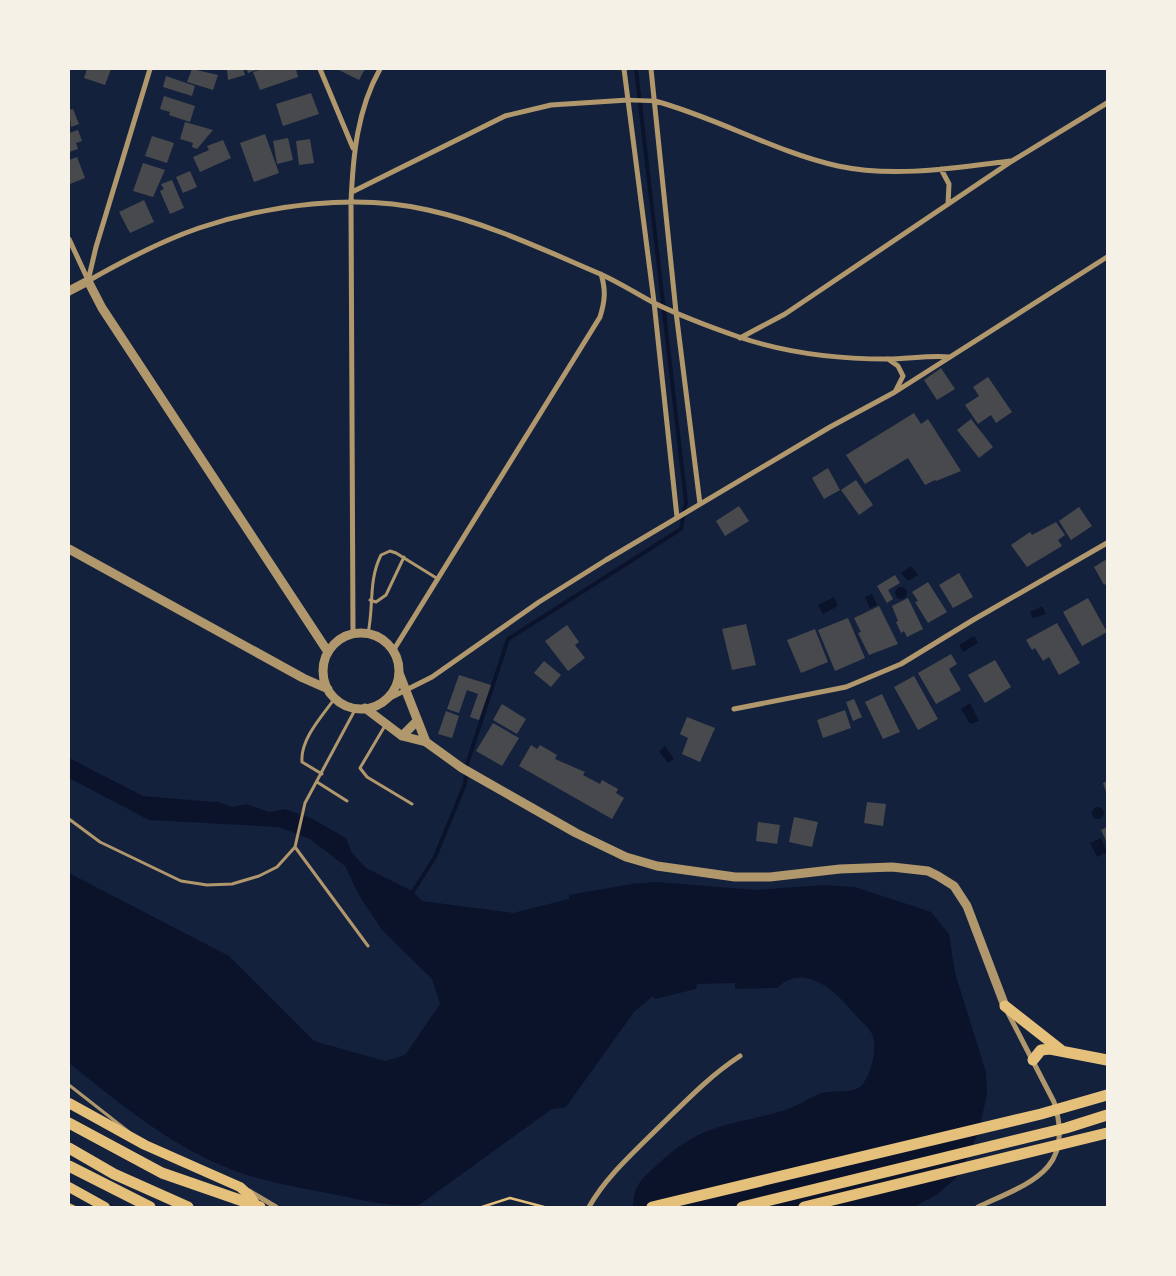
<svg xmlns="http://www.w3.org/2000/svg" width="1176" height="1276" viewBox="0 0 1176 1276" font-family="'Roboto Condensed',sans-serif">
  <style>
    .water { fill: #0b132b }
    .lines { fill: none; stroke-linecap: round; stroke-linejoin: round }
    .stream { stroke: #0b132b; stroke-width: 4 }
    .building { fill: #48494c }
    .path { stroke: #e5c07b; stroke-width: 2.5 }
    .service { stroke: #b1986c; stroke-width: 3 }
    .pedestrian { stroke: #b1986c; stroke-width: 4.5 }
    .minor { stroke: #b1986c; stroke-width: 5 }
    .tertiary { stroke: #b1986c; stroke-width: 9 }
    .secondary { stroke: #e5c07b; stroke-width: 10 }
    .trunk { stroke: #e5c07b; stroke-width: 11 }
  </style>
  <rect width="100%" height="100%" fill="#14213d"/>
  <path class="water" d="M911,566L918,575L908,581L901,573Z
    M895 593a6 6 0 1 1 12 0a6 6 0 1 1-12 0Z
    M872,594L877,605L870,608L865,597Z
    M834,597L838,606L823,614L818,605Z
    M1042,606L1046,614L1033,618L1030,612Z
    M974,636L978,643L963,652L959,645Z
    M970,703L979,721L970,724L961,709Z
    M665,746L674,759L668,763L659,751Z
    M69,758L143,796L214,802L216,801L232,807L246,804L269,812L285,809L311,818L346,838L352,853L366,868L412,891L422,901L513,913L569,899V895L631,884L656,882L756,890L825,885L855,887L931,912L949,934L955,973L986,1072L987,1094L979,1131L960,1174L938,1194L914,1207H633C634,1184 642,1179 658,1164C703,1121 734,1126 788,1109C800,1105 811,1096 822,1093C835,1089 852,1095 862,1085C871,1074 878,1047 872,1034C869,1028 862,1022 857,1017C839,994 805,960 777,988L735,989V983L697,984L696,989L655,999L653,996L634,1012L566,1107L552,1109L419,1205C395,1208 361,1200 337,1195C301,1188 263,1182 230,1169C169,1145 119,1103 69,1063V873L229,956L314,1041L385,1061L405,1055L440,1004L432,979L382,930L360,897L345,866L310,839L279,827L149,820L69,778Z
    M1092 813a6 6 0 1 1 12 0a6 6 0 1 1-12 0Z
    M1101,838L1107,852L1097,857L1090,843Z"/>
  <g class="lines">
    <path class="stream" d="M410,896L435,857L465,784L467,764L508,639L681,529L686,502L636,69"/>
  </g>
  <path class="building" d="M87,69H111L105,85L84,78Z
    M192,69L218,75L213,90L187,82Z
    M230,69H243L245,75L228,80L227,70Z
    M247,69H259L248,73Z
    M262,69H296L298,77L260,90L253,72Z
    M337,69H365L359,80Z
    M166,76L195,86L192,96L163,87Z
    M311,93L319,114L283,126L276,104Z
    M164,96L195,106L190,122L169,115L170,112L160,109Z
    M73,109L79,124L71,127L69,110Z
    M185,122L213,130L197,149L192,147L193,143L180,139Z
    M78,130L82,141L76,143L78,149L69,152V133Z
    M265,134L279,173L254,182L240,143Z
    M152,136L174,143L167,163L145,156Z
    M288,138L293,160L277,164L273,141Z
    M310,139L314,163L299,165L296,141Z
    M223,140L231,158L200,172L193,157L209,150L207,146Z
    M77,157L85,178L70,184L69,160Z
    M143,163L165,170L153,197L133,191Z
    M190,171L197,187L183,193L176,177Z
    M172,180L184,208L170,214L160,191L164,189L161,184Z
    M144,200L154,222L130,233L119,212Z
    M941,368L955,389L937,400L924,380Z
    M988,377L1012,412L996,423L991,415L978,424L965,405L979,396L973,387Z
    M914,413L921,424L928,419L961,471L936,481L935,480L925,485L908,458L865,484L846,455Z
    M971,419L993,447L979,458L957,430Z
    M828,468L840,490L824,499L812,478Z
    M856,480L873,505L859,515L841,490Z
    M739,506L749,521L725,536L716,521Z
    M1079,507L1092,526L1071,540L1059,521Z
    M1056,522L1065,535L1058,540L1062,546L1027,567L1011,545L1030,532L1032,535Z
    M1107,559V583L1104,585L1094,567Z
    M959,573L973,597L953,608L939,585Z
    M895,575L900,583L888,590L893,599L887,603L877,586Z
    M928,582L947,612L928,623L915,602L918,601L912,592Z
    M908,598L923,629L907,637L904,631L901,633L896,622L898,621L892,606Z
    M1088,598L1107,632L1082,646L1063,612Z
    M879,606L898,644L869,655L858,633L861,632L854,618Z
    M848,618L865,658L835,671L818,630Z
    M1057,623L1080,663L1059,675L1049,657L1043,661L1035,648L1032,650L1026,640Z
    M746,624L756,665L732,670L722,629Z
    M567,625L579,642L575,645L585,658L568,671L545,641Z
    M815,629L828,662L801,673L787,640Z
    M951,654L957,664L949,669L961,690L936,704L918,673Z
    M995,660L1011,687L985,703L968,675Z
    M544,661L561,675L551,687L534,673Z
    M459,675L491,685L479,720L470,717L478,694L467,690L459,713L447,709Z
    M914,676L938,719L918,730L894,687Z
    M882,694L900,732L883,739L865,702Z
    M854,699L862,717L853,721L846,702Z
    M502,704L526,719L517,734L493,720Z
    M845,710L851,728L823,738L817,720Z
    M446,711L459,716L452,738L438,734Z
    M687,717L715,728L700,762L682,754L688,738L680,734Z
    M493,723L519,738L502,766L476,751Z
    M531,745L537,749L540,745L557,755L555,759L585,772L583,775L600,784L602,780L618,789L616,793L624,798L612,819L519,766Z
    M1107,781V795L1103,783Z
    M867,802L886,804L883,826L864,823Z
    M794,817L818,822L812,847L789,842Z
    M758,822L780,825L777,844L756,841Z
    M1107,827V843L1101,830Z"/>
  <g class="lines">
    <path class="path" d="M69,1204L75,1207
      M482,1207L510,1198L544,1207"/>
    <path class="service" d="M370,600L376,602L386,595L404,557
      M368,633C374,607 368,581 381,555L390,551L396,553L438,579
      M386,724L360,768L367,777L412,804
      M322,774L302,762C300,739 323,715 335,698
      M317,782L347,801
      M69,819L100,842L181,881L207,885L232,884L259,876L277,867L295,847L305,803L356,708
      M295,847L368,946
      M69,1085L129,1132"/>
    <path class="pedestrian" d="M628,100L655,101"/>
    <path class="minor" d="M320,69L353,148
      M624,69L654,302L677,517
      M651,69L676,312L700,504
      M655,101C718,118 775,152 838,166C894,178 954,168 1010,161
      M941,169L949,184L948,204
      M352,192L505,116L551,105L628,100
      M69,239L88,280
      M88,281C123,261 161,241 199,228C268,205 356,193 428,210C487,223 542,249 598,273C617,281 635,293 654,303C681,316 710,327 739,337C786,353 837,359 887,359C908,359 929,355 950,357
      M88,281L96,247L150,69
      M740,338L785,314L1012,161L1107,103
      M888,359L898,366L903,376L895,392
      M353,634L351,202C353,156 357,110 380,69
      M393,651L600,317C605,301 606,290 601,274
      M382,702L432,677L539,602L606,560L830,427L895,392L1107,257
      M734,709L846,687L901,664L973,620L1107,543
      M249,1191L276,1207
      M589,1207C606,1177 632,1154 657,1129C684,1103 708,1077 740,1056
      M978,1207C1029,1183 1076,1171 1054,1102L1008,1013"/>
    <path class="tertiary" d="M69,291L88,281L102,308L328,652
      M69,549L303,678L328,689
      M323 671a38 38 0 1 1 76 0a38 38 0 1 1-76 0Z
      M399,673L426,742
      M365,708L402,736L426,742L462,768L576,833L626,857L657,866L735,877H770L840,869L892,867L928,871L938,876L954,886L967,906L1005,1006
      M402,736L417,721"/>
    <path class="secondary" d="M69,1103L145,1145L240,1187L250,1196L257,1207
      M69,1187L105,1207"/>
    <path class="trunk" d="M1005,1006L1061,1050
      M1033,1060L1041,1050L1050,1049L1107,1060
      M69,1123L162,1173L260,1207
      M69,1148L114,1174L188,1207
      M69,1166L150,1207
      M652,1207L1041,1114L1107,1095
      M742,1207L1066,1128L1107,1115
      M804,1207L1107,1133"/>
  </g>
  <rect width="1176" height="1276" fill="none" stroke="#f6f1e7" stroke-width="140"/>
</svg>
